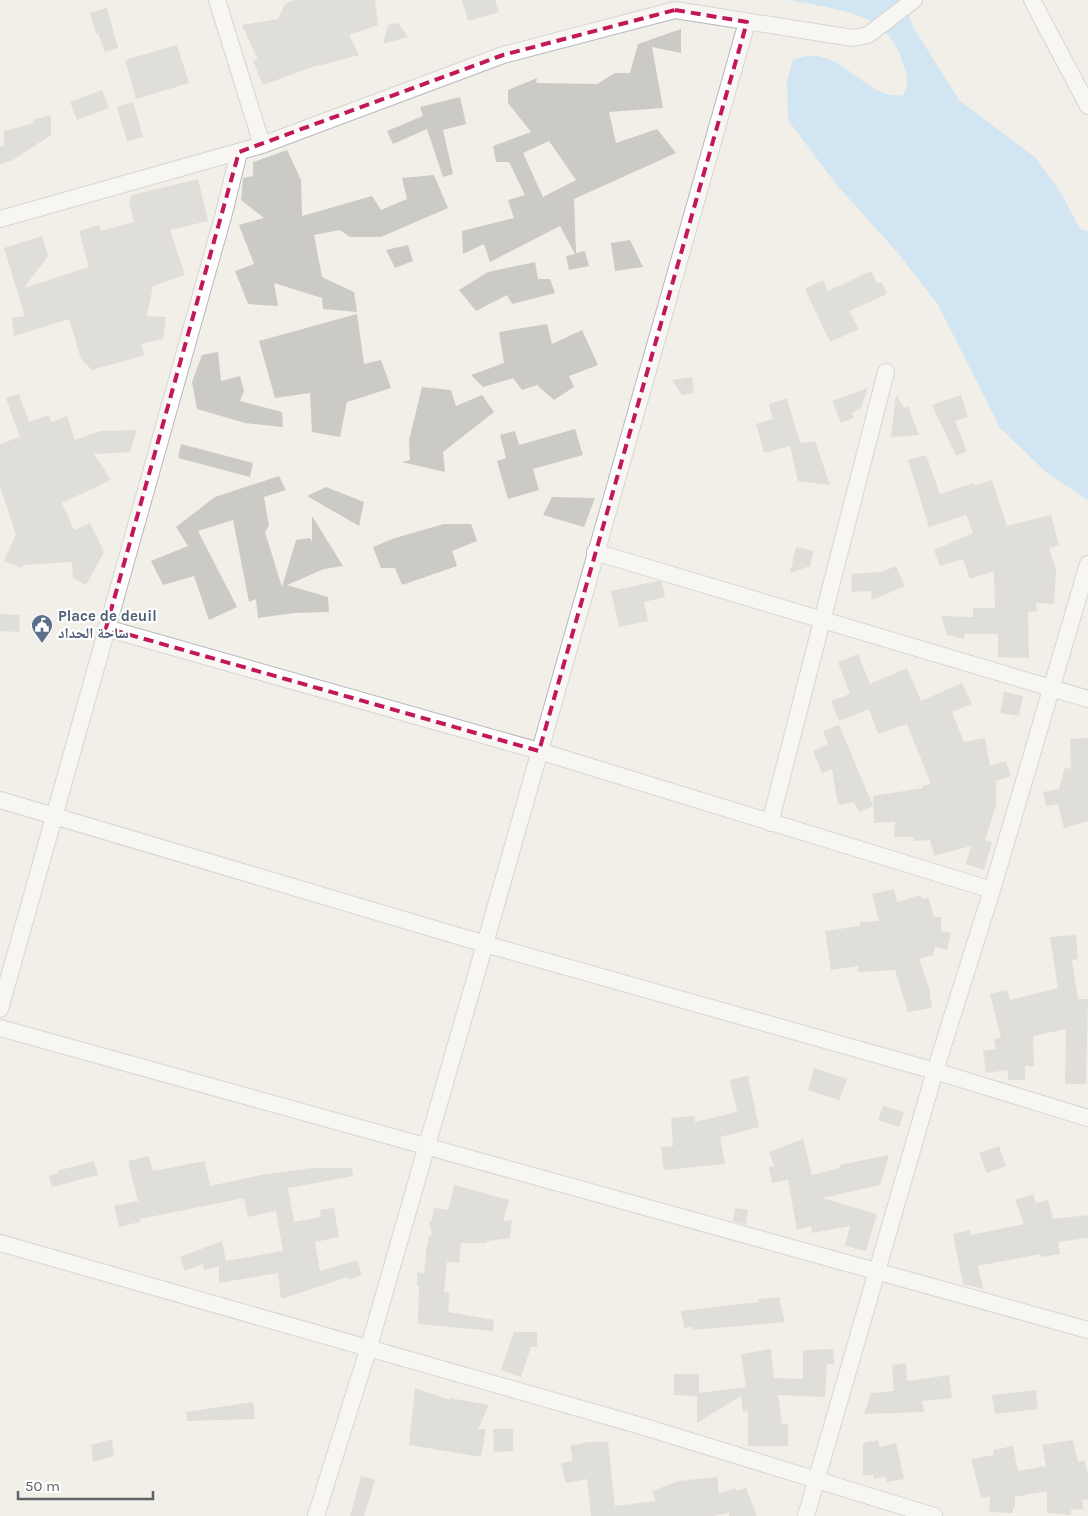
<svg xmlns="http://www.w3.org/2000/svg" width="1088" height="1516" viewBox="0 0 1088 1516" font-family="Karla,'Noto Naskh Arabic',sans-serif">
  <style>
    .water { fill: #aadaff }
    .building { fill: #cccac5; fill-rule: evenodd }
    .lines { fill: none; stroke-linecap: round; stroke-linejoin: round }
    .minor-casing { stroke: #b5b8bc; stroke-width: 18 }
    .minor { stroke: #fff; stroke-width: 16 }
    .marked { fill: none; stroke: #c2185b; stroke-width: 4; stroke-dasharray: 10 6; stroke-linejoin: round }
    .labels { text-anchor: middle; dominant-baseline: central; stroke-width: 4.5; stroke-linejoin: round; paint-order: stroke }
    .service-label { font-size: 15px; font-weight: bold; fill: #4e5e75; stroke: #fff; text-anchor: start }
  </style>
  <rect width="100%" height="100%" fill="#f1efe8"/>
  <path class="water" d="M791,0H904L913,27L959,100L1036,158L1062,195L1080,229L1088,231V500L1047,473L1000,428L937,303L897,252L836,184L788,120L787,81L793,60C838,39 866,102 903,95C910,86 907,76 904,66C889,10 839,11 791,0Z"/>
  <path class="building" d="M295,0H375L378,25L349,35L359,55L319,66L318,65L263,85L253,61L258,60L242,25L278,19L285,4Z
    M462,0H495L499,12L468,21Z
    M107,8L118,48L105,52L98,33L96,34L90,13Z
    M398,23L408,37L383,44L388,25Z
    M681,29V53L652,47L663,108L609,112L616,143L657,129L676,153L574,199L576,253L585,251L589,266L569,270L566,256L575,254L560,226L490,262L484,244L463,254L462,231L514,218L508,200L525,195L509,162H496L493,146L531,132L508,103V90L537,78L536,83L597,84L615,73H630L638,44ZM549,141L576,180L543,197L523,153Z
    M177,45L189,83L136,99L125,60Z
    M102,90L109,108L77,120L70,102Z
    M460,97L466,124L443,130L453,174L443,177L427,129L393,144L387,131L423,116L420,107Z
    M133,102L143,137L127,141L117,107Z
    M51,115V135L13,160L0,164V147L4,145V131L34,123L33,120Z
    M287,150L301,180L302,216L372,196L381,210L407,199L402,178L434,175L448,208L381,237H350L340,230L314,235L322,277L354,292L357,312L323,309L322,298L274,283L278,306L248,304L235,271L254,264L239,225L264,218L241,200L243,178L253,176V162Z
    M198,179L208,221L170,230L185,275L153,286L147,316L166,317L163,339L141,344L145,355L92,370L81,359L69,319L14,336L12,318L25,316L4,248L42,236L48,256L24,288L89,267L79,231L99,225L101,231L134,222L129,203L132,195Z
    M630,240L643,267L615,271L611,243Z
    M408,245L413,261L395,268L386,250Z
    M535,262L538,279H550L555,293L512,304L507,295L476,311L459,290L488,272Z
    M871,271L877,283L882,282L887,294L849,311L859,329L830,342L805,289L823,280L828,291Z
    M357,314L364,364L381,360L391,388L347,402L340,437L312,432L310,393L275,398L259,341Z
    M547,324L552,344L582,330L598,365L569,376L574,387L554,400L537,385L522,390L513,378L483,387L471,375L504,363L499,332Z
    M218,352L221,381L240,376L244,391L240,401L282,412L283,427L245,423L197,409L192,382L202,355Z
    M692,377L694,393L682,395L672,380Z
    M422,387L451,390L456,406L482,395L494,412L443,452L445,472L402,462L410,460L409,440Z
    M868,388L861,408L852,413L854,418L841,423L832,401Z
    M19,394L29,422L49,415L51,422L67,416L75,440L100,431L137,430L130,452L94,454L111,480L62,503L74,530L90,523L104,552L86,585L73,578L72,562L23,565L21,568L4,561L16,534L0,486V444L20,437L6,398Z
    M896,394L904,408L908,406L919,435L891,437Z
    M961,395L968,417L955,421L967,451L956,456L932,405Z
    M787,398L800,443L815,441L830,485L798,481L790,446L764,453L756,424L773,419L769,404Z
    M575,429L583,455L533,469L539,490L508,499L497,461L506,458L500,435L515,431L519,445Z
    M181,444L253,463L250,477L178,458Z
    M926,455L940,494L974,483V486L992,480L1007,526L1051,515L1059,545L1049,548L1056,570L1054,604L1036,603L1037,611L1028,612L1029,658L998,657V635L996,634H965L964,639L947,635L941,616L973,617V608H995L994,571L970,579L963,559L940,566L934,550L973,533L966,515L929,527L908,460Z
    M279,476L286,490L264,497L269,526L265,532L282,587L296,540L310,538L312,542V516L343,566L324,569L287,585L328,597L329,612L294,613L258,618L256,599L249,602L233,520L198,531L237,607L209,620L194,576L163,585L151,561L188,546L176,527L215,497Z
    M326,487L364,502L359,526L307,496Z
    M552,497L595,498L584,527L543,515Z
    M444,524H471L477,541L452,551L457,566L402,585L395,568H381L373,547L395,538Z
    M796,547L814,551L810,566L790,573Z
    M896,566L905,586L872,600L871,591L852,592L851,574L881,572Z
    M657,581L662,582L665,597L644,602L648,621L619,627L611,591Z
    M0,614L20,615L19,632L0,631Z
    M858,654L870,684L907,668L921,701L962,683L972,704L952,712L964,742L985,738L990,766L1006,761L1011,776L996,781V805L985,840L992,842L984,870L966,864L971,846L934,856L930,840L914,841V837H894L895,822L874,823L873,796L923,788L922,786L931,784L907,724L878,734L869,709L839,721L831,701L850,694L838,662Z
    M1004,692L1023,696L1019,716L1000,713Z
    M839,725L873,806L859,812L854,802L838,805L832,769L822,773L813,751L828,744L823,731Z
    M1088,738V821L1064,828L1058,804L1046,806L1043,792L1059,789L1065,767L1071,769L1070,739Z
    M894,889L897,902L920,895L922,899L929,898L934,917H941V931L951,933L947,950L935,947L933,955L919,959L929,988L932,1008L908,1012L895,970L858,972V966L831,970L825,931L860,926V922L879,921L872,894Z
    M1076,935L1078,959L1072,960L1078,999H1088L1086,1084H1065L1066,1029L1033,1036L1034,1066H1025V1080H1008V1070L986,1073L983,1051L996,1049L994,1039L1001,1038L990,994L1007,990L1010,1000L1058,988L1050,937Z
    M814,1068L847,1079L839,1100L808,1090Z
    M748,1076L759,1127L720,1137L725,1164L664,1170L661,1147L673,1146L671,1118L694,1116L695,1122L737,1112L730,1080Z
    M883,1106L904,1112L899,1127L878,1120Z
    M803,1139L812,1175L840,1168L839,1165L889,1155L880,1185L822,1198L877,1214L866,1251L845,1246L850,1226L812,1233L811,1226L797,1230L788,1180L772,1183L769,1167L774,1166L769,1152Z
    M999,1146L1006,1166L987,1173L979,1153Z
    M149,1156L153,1171L205,1161L210,1186L261,1175L312,1168H352L353,1176L288,1188L294,1222L321,1217L320,1210L334,1208L339,1237L315,1242L320,1271L357,1260L362,1275L349,1280L348,1277L281,1299L278,1273L219,1283V1266L204,1270L203,1264L185,1271L180,1257L222,1241L226,1261L283,1251L276,1211L248,1217L244,1198L140,1219V1222L119,1227L114,1206L138,1201L128,1161Z
    M94,1161L98,1175L52,1187L49,1176L58,1173L57,1171Z
    M454,1185L509,1200L503,1221L512,1220L510,1238L487,1241V1243H461L459,1263L447,1262L444,1292L450,1293L448,1312L494,1320L493,1331L418,1324L419,1286H417V1272L424,1273L427,1245L429,1236L432,1235L429,1221H432L434,1208L448,1210Z
    M1033,1194L1036,1203L1048,1200L1053,1219L1088,1215V1238L1058,1242L1060,1254L1041,1257L1040,1254L978,1266L983,1289L963,1284L953,1234L970,1230L971,1235L1024,1224L1015,1200Z
    M735,1208L748,1210L746,1225L733,1221Z
    M779,1297L785,1322L693,1330L692,1327L684,1328L681,1311L759,1302L758,1299Z
    M514,1332H537V1347H531L521,1377L501,1370Z
    M771,1349L774,1378L803,1379V1350L833,1349L834,1364H827L825,1397L778,1395L782,1424H788V1446H748V1411L743,1412L741,1396L697,1423V1396L674,1395V1374H699V1393L746,1387L741,1354Z
    M906,1363L907,1381L949,1375L952,1398L922,1401L924,1412L864,1414L871,1393L894,1391L892,1365Z
    M415,1388L450,1400V1398L489,1405L478,1429H486L481,1457L409,1445Z
    M1036,1390L1038,1409L995,1414L992,1395Z
    M253,1402L255,1419L187,1421L186,1412Z
    M493,1429H513V1451L494,1452Z
    M112,1439L114,1456L93,1462L91,1445Z
    M878,1440L880,1447L896,1443L904,1479L887,1482L885,1476L874,1479L873,1475H863V1443Z
    M1073,1440L1078,1462L1084,1460L1088,1475V1499L1082,1500L1083,1509L1071,1510V1515L1047,1513V1491L1015,1497V1507H1013V1513L989,1512L990,1496L981,1498L971,1459L994,1455L993,1450L1013,1446L1018,1471L1046,1466L1042,1445Z
    M589,1442H608L615,1506L656,1501L652,1491L679,1481L717,1477L719,1494L735,1488L736,1491L746,1488L757,1516H729V1513L713,1516H591L587,1479L566,1483L561,1463L573,1461L570,1446Z
    M361,1476L375,1480L364,1516H350Z"/>
  <g class="lines">
    <g class="minor-casing">
      <path id="minor" d="M217,0L262,145
        M1032,0L1088,106
        M0,219L262,145L503,55L675,10L853,38L868,35L914,0
        M595,552L1088,699
        M106,628L539,751L992,890
        M0,800L485,944L935,1071L1088,1118
        M770,823L886,372
        M0,1009L224,213L239,152
        M0,1028L1088,1330
        M0,1243L638,1425L934,1516
        M316,1516L368,1350L485,944L747,22
        M806,1516L935,1071L992,890L1088,564"/>
    </g>
    <use href="#minor" class="minor"/>
  </g>
  <path d="M0 0H1088V1516H0ZM675,10L747,22L539,751L106,628L239,152L503,55Z" fill="#f1efe8" fill-opacity=".55" fill-rule="evenodd"/>
  <path class="marked" d="M675,10L747,22L539,751L106,628L239,152L503,55Z"/>
  <defs>
    <g id="civic-pin" transform="scale(1.125)"><path d="M0 17L-7.5 6A9.5 9.5 0 1 1 7.5 6Z" fill="#5c6f8a" stroke="#fff"/><path d="M-.6-6.5H3V-4.5H.6V-3L4-1V1h2V6H-6V1h2V-1L-.6-3ZM-1.2 2.5V6h2.4V2.5Z" fill="#fff"/></g>
  </defs>
  <g fill-rule="evenodd">
    <use href="#civic-pin" x="42" y="625"/>
  </g>
  <g class="labels">
    <g class="service-label">
      <text x="58" y="616">Place de deuil<tspan x="58" dy="17">ساحة الحداد</tspan></text>
    </g>
  </g>
  <path d="M18 1491v8h135v-8" fill="none" stroke="#5f6368" stroke-width="2.5"/>
  <text x="25" y="1491" font-size="15" fill="#5f6368" stroke="#ffffff" stroke-width="4" paint-order="stroke">50 m</text>
</svg>
